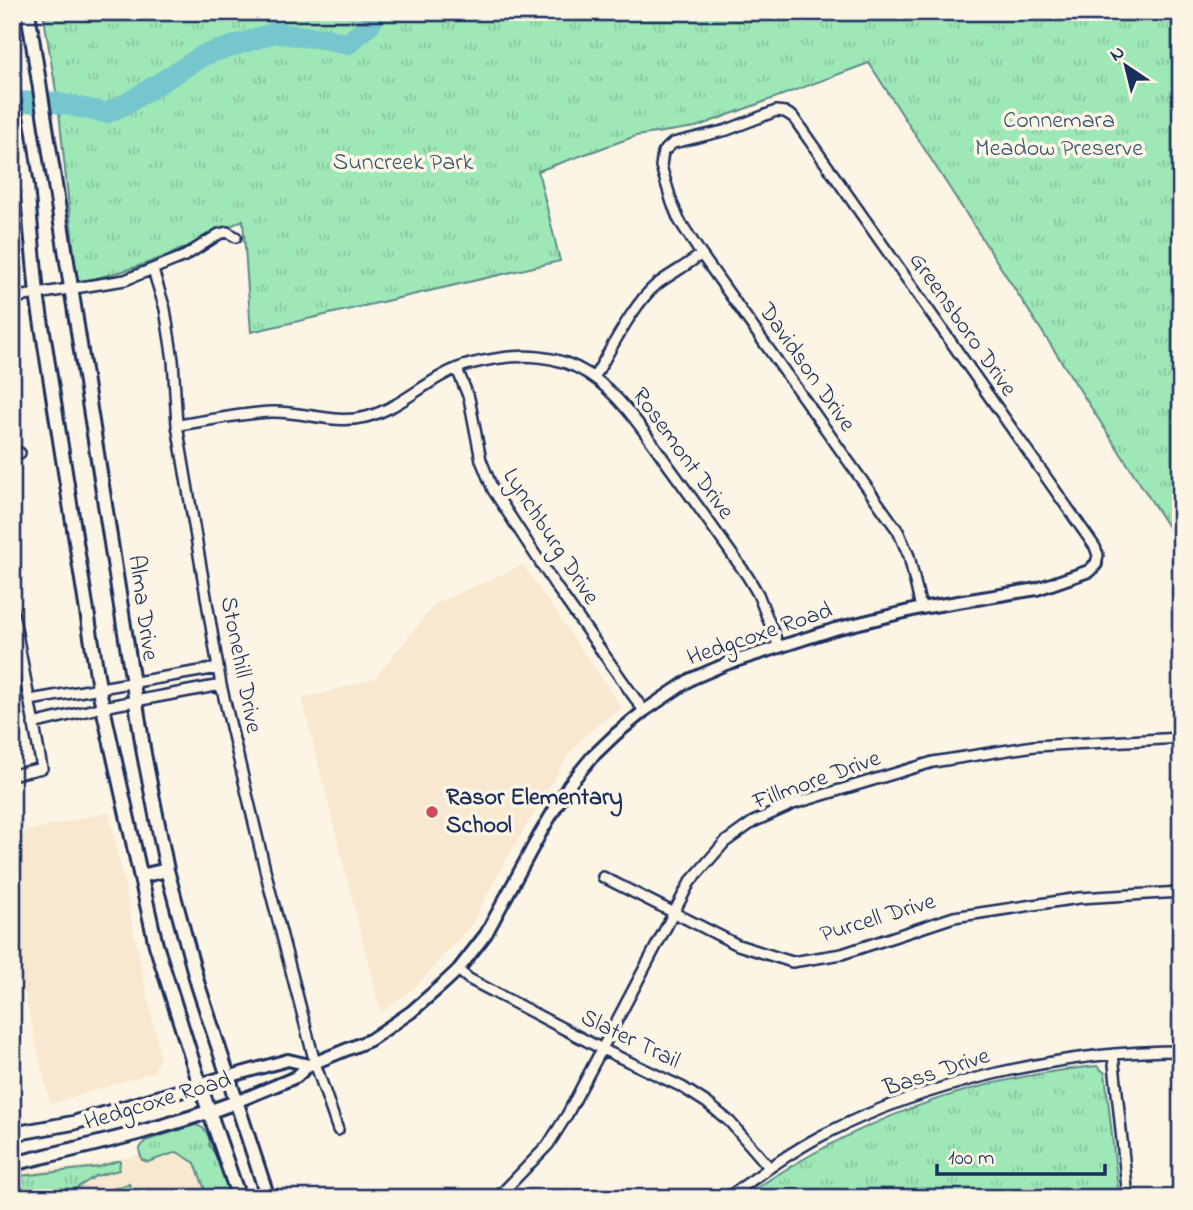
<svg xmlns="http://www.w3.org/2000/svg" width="1193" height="1210" viewBox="0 0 1193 1210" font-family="'Indie Flower',sans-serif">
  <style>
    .built { fill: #f7e8cf }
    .grass { fill: url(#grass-tufts); stroke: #5c8b8a; stroke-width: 2 }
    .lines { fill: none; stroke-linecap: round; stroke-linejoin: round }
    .river { stroke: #76c7cd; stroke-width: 21 }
    .minor-casing { stroke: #1b2f5e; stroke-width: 14 }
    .tertiary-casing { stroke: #1b2f5e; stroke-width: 16 }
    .secondary-casing { stroke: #1b2f5e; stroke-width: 18 }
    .minor { stroke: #fcf5e5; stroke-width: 9 }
    .tertiary { stroke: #fcf5e5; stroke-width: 10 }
    .secondary { stroke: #fcf5e5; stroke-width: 12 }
    .poi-dot { fill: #d1495b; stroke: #fcf5e5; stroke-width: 2.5 }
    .labels { text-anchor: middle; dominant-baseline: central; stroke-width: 7; stroke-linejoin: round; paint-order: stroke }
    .park-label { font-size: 24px; fill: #355470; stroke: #fcf5e5 }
    .street-label { font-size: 24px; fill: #1b2f5e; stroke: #fcf5e5 }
    .poi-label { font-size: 24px; font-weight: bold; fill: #1b2f5e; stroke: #fcf5e5; text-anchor: start }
  </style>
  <defs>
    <pattern id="grass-tufts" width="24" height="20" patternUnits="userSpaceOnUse" patternTransform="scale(1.75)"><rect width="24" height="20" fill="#9ee7b6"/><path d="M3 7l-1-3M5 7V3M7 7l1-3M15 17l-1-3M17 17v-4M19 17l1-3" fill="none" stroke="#88c69f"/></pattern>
  </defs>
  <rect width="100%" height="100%" fill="#fcf5e5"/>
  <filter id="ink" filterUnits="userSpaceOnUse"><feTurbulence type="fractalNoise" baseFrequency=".0143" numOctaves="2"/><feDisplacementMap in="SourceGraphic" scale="14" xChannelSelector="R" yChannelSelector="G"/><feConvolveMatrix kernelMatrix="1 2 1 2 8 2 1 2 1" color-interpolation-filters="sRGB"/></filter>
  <g filter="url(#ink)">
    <path class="built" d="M523,565L622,708L588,732L569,754L500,870L473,923L415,987L381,1013L302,699L375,678L436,603Z
      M109,812L160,1056L154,1072L50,1104L12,939V835Z
      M168,1150L190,1152L215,1198H12V1172L84,1166Z"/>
    <path class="grass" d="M43,12H1181V547L869,63L696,127L636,136L538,171L560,261L251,332L243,220C186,248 140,271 77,282L58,103Z
      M1097,1066L1105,1073L1119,1198H742C851,1122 966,1079 1097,1066Z
      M195,1125C205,1127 208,1133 210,1142L209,1145L217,1157L229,1192L228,1198H208L195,1163L177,1152L148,1162L142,1160L139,1150L145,1141Z
      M117,1161H120L119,1170L96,1176L60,1198L18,1197L16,1179L20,1176L99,1167Z
      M129,1184L136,1198H86L87,1197Z"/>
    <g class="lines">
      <path class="river" d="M12,102H52L107,113L126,104L204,55L274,33L328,39L348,44L371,23L375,12"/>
      <g class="minor-casing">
        <path id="minor" d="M153,270L165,309L173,360L177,425L221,685L269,886L315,1063L338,1130
          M12,298L125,280L185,256L219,234L227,232L236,237
          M457,369L469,398L481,460L493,490L557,588L644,711
          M595,376C610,351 634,303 656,285C670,274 687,266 701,254
          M177,425C208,421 241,413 272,412C304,411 334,425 366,417C405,407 431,374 470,364C579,337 611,384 668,465C695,502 722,540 748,577L758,594L779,647
          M12,454L20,453
          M12,607L42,768L12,775
          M921,608L909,556L898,531L701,254L679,220L672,203L661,166L663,152L673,143L727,130L776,111L785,112L793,117L1095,547L1098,555L1096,564
          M30,700L218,668
          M33,724L103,707L221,685
          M603,877L738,945L792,962L842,954L954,917L1079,898L1181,892
          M458,970L469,979L602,1049L682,1087L707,1103L730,1122L769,1167
          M1113,1054L1128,1198
          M497,1198L548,1145L567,1115L690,882L725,842L753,822L793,804L933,762L1034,746L1181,738
          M727,1198C758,1176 787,1154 821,1136C926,1082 1063,1051 1181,1051"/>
      </g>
      <g class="tertiary-casing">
        <path id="tertiary" d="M227,1077L288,1060L309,1065
          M236,1102L296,1077L309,1065L370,1040L411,1012L443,984L458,970L486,934L540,834L569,785L592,757L616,734L644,711L691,679L726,664L835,629L921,608L1037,589L1089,571L1096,564"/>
      </g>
      <g class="secondary-casing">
        <path id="secondary" d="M28,12L144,754L167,870L198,985L268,1198
          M12,90L27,186L37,294L100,694L156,945L200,1085L239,1198
          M141,876L167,870
          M12,1134L73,1123L227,1077
          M12,1164C87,1146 164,1129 236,1102"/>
      </g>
      <use href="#minor" class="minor"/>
      <use href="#tertiary" class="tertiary"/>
      <use href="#secondary" class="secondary"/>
    </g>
  </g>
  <circle class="poi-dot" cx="432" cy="812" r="7"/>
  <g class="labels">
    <g class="park-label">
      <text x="1059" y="121">Connemara<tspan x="1059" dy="28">Meadow Preserve</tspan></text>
      <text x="403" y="163">Suncreek Park</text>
    </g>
    <g class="street-label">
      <text transform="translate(962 325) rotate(55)">Greensboro Drive</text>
      <text transform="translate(806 368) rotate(55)">Davidson Drive</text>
      <text transform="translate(682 454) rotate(54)">Rosemont Drive</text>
      <text transform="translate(550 537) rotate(57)">Lynchburg Drive</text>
      <text transform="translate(142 608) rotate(82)">Alma Drive</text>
      <text transform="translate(760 635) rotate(-19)">Hedgcoxe Road</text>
      <text transform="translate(240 665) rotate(79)">Stonehill Drive</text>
      <text transform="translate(817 781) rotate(-20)">Fillmore Drive</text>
      <text transform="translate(878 919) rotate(-17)">Purcell Drive</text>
      <text transform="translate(630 1040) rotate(26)">Slater Trail</text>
      <text transform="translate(937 1073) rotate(-18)">Bass Drive</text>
      <text transform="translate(158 1102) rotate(-17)">Hedgcoxe Road</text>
    </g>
    <g class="poi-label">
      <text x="446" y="798">Rasor Elementary<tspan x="446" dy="28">School</tspan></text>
    </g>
  </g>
  <rect width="1193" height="1210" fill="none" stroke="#fcf5e5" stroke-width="42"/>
  <rect x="21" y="21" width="1151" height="1168" fill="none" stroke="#1b2f5e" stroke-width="2.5" filter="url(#ink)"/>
  <g transform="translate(1126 66) rotate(325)" stroke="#fcf5e5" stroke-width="5" paint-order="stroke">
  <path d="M0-5L12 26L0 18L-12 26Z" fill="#1b2f5e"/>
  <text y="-10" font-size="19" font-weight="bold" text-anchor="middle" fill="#1b2f5e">N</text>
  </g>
  <path d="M937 1164v10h168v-10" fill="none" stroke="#1b2f5e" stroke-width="3.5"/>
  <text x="948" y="1164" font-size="21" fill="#1b2f5e" stroke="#fcf5e5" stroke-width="5" paint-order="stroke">100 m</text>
</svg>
